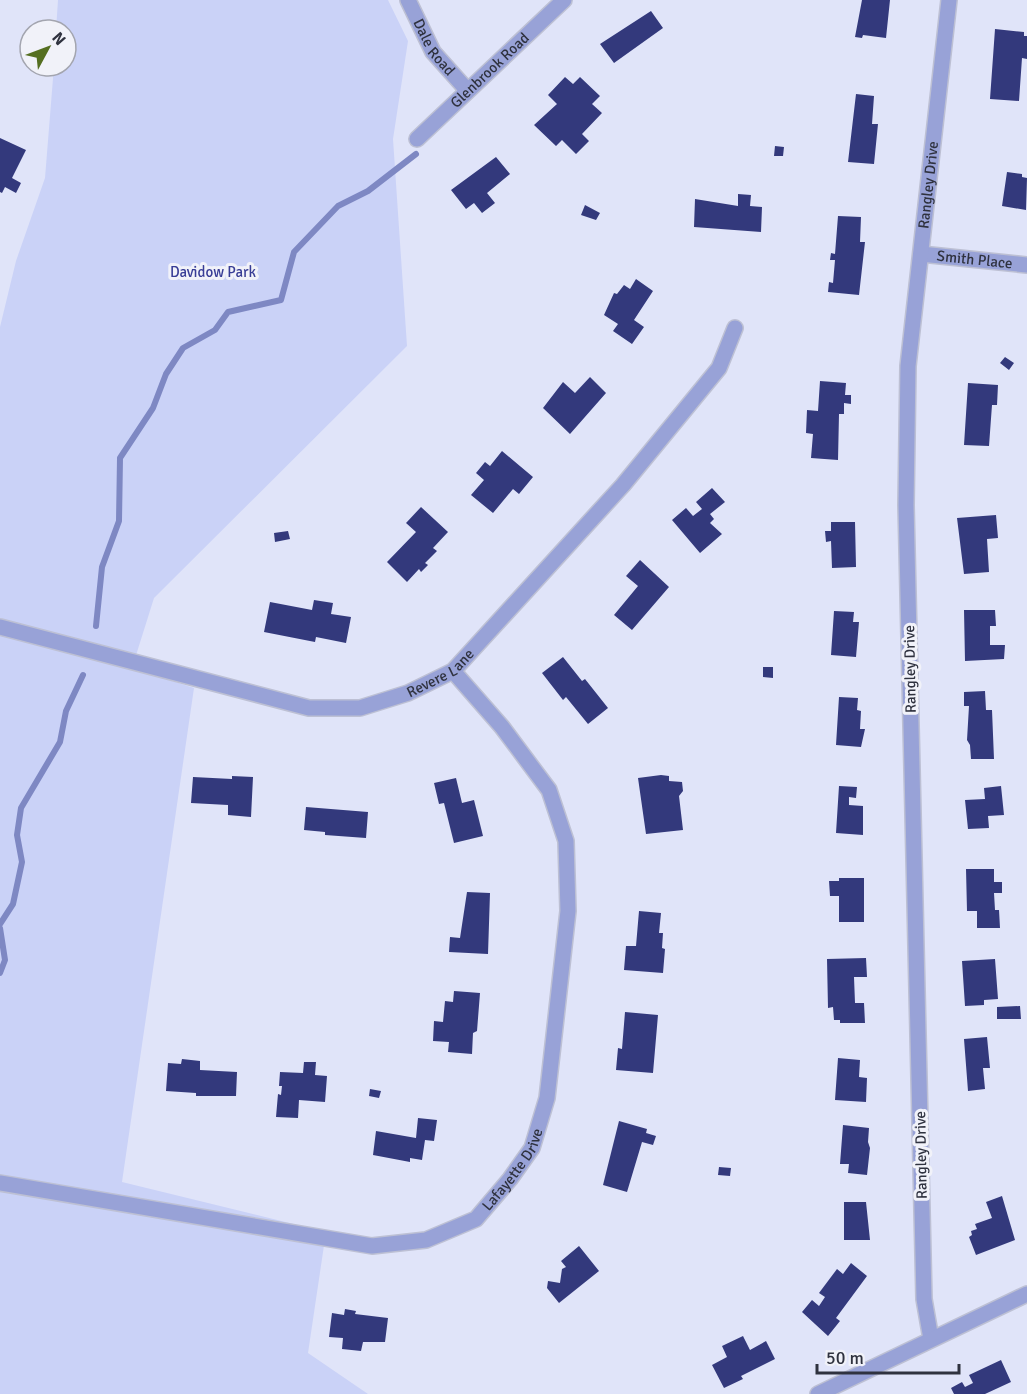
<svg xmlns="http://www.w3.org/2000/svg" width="1027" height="1394" viewBox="0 0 1027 1394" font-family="Signika,sans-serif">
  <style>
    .green { fill: #cad2f7 }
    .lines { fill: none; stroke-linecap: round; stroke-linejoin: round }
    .stream { stroke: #7e88c3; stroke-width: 6 }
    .building { fill: #33397c }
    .minor-casing { stroke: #bdc0d4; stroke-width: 18 }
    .minor { stroke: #98a2d7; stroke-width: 15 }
    .labels { text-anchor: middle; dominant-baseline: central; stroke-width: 6; stroke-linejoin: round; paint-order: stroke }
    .street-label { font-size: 15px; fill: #2f323f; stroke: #f1f2f9 }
    .park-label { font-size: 15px; fill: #383d96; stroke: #f1f2f9 }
  </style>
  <rect width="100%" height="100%" fill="#e0e4f9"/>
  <path class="green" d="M58,0H388L408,41L393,139L407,346L154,598L132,668L194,688L122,1182L326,1232L308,1353L368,1394H0V327L16,261L45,178L54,66H66V30H56Z"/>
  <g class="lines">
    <path class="stream" d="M96,626L102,567L119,521L120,458L153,408L166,374L183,348L215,330L228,312L281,300L294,252L338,206L368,191L416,154
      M0,924L13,904L22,862L17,835L21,808L60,742L66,711L83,675
      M0,928L5,960L0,973"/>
  </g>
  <path class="building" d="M862,0H890L886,38L863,35L862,38L855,37Z
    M651,11L663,28L614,63L600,44Z
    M995,29L1024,32V36H1027V59L1022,58L1019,101L990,99Z
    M565,77L573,84L580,77L600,96L592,104L602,113L582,134L589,141L576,154L562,140L556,146L534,125L557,104L548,95Z
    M856,94L874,96L872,124H878L874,164L848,162Z
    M0,138L26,150L12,178L21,183L16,193L5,187L2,193L0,192Z
    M775,146L784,147L783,156H774Z
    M496,157L510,174L487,193L495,203L482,213L474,203L466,209L451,190Z
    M1007,172L1022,174V177L1027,178L1026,210L1002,206Z
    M738,194L751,195L750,206L762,207L761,232L694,227L695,199L738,206Z
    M585,205L600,213L596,220L581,215Z
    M838,216L861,217L860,242H865L859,295L828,292L829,282L833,283L835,260H830L831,253L835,254Z
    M636,279L653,291L634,320L644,327L632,344L613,331L618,324L604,315L614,293L617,294L624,285L630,289Z
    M1005,357L1014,363L1009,370L1000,363Z
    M590,377L606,393L570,434L543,408L563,382L575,393Z
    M820,381L846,383L845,395H851V404L844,403V414H839L838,460L811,458L813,434L806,433L807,410L818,411Z
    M968,383L998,385L997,405H992L989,446L964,445Z
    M502,451L533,477L519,494L513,489L493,513L471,495L484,480L476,473L485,462L490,466Z
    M712,488L725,502L710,514L714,519L710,523L722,534L700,553L672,520L686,508L693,516L702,509L696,502Z
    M421,507L448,532L433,548L437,551L425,563L428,565L421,572L419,569L407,582L387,562L416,532L406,523Z
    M996,515L998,538L987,539L989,572L964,574L957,518Z
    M831,522H855L856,567L832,568L831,541L826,542L825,531H831Z
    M288,531L290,539L275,542L274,533Z
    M640,560L669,587L632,630L614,615L638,586L626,576Z
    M314,600L333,603L331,614L351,617L346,643L316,637L315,642L264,632L270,602L312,610Z
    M964,610H995L996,626H990V645H1005L1004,659L965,661Z
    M834,611L854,612L853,622H859L856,657L831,655Z
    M563,657L582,681L585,679L608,708L588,724L566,697L563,700L542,673Z
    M763,667H773V678L763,677Z
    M985,691L986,710H992L994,759H971L970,745L967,740L969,706H964V692Z
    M839,697L858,698L857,710L861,711L860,729H865L861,747L836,745Z
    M661,775L669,776V781L682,782L683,791L679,796L683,830L646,834L638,778Z
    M232,776L253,777L251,817L228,815V805L191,803L193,777L232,779Z
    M456,778L462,803L474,800L483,836L454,843L444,803L439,804L434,783Z
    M839,786L857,787L856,798L849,797V805L863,806V835L836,833Z
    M1001,786L1004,815L988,816L989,828L968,829L965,800L985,799L984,788Z
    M306,807L368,812L366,838L325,835V832L304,830Z
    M966,869H994V882H1002V893H994L995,910H999L1000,928H977V911H967Z
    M839,878H864V922H839V896H830L829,881H839Z
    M467,892L490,893L488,954L449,952L450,937L460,938Z
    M639,911L661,913L659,933H663L662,948L665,949L663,973L624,970L626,946H636Z
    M866,958L867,977H854L855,1003H864L865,1023H840V1020H834L833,1007L828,1008L827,959Z
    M995,959L998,999L984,1000V1005L965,1006L962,961Z
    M454,991L480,993L477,1031L473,1033L472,1054L448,1052L449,1042L433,1041L434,1021L443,1022L445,1001L453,1002Z
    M1020,1006L1021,1019H997V1007Z
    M625,1012L658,1015L653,1073L616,1070L618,1048L622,1049Z
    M987,1037L990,1068H983L985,1089L968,1091L964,1039Z
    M838,1058L860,1060L859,1077L867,1078L866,1102L835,1100Z
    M182,1059L200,1061V1070L237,1072L236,1096H196V1093L166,1091L168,1063L181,1064Z
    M304,1062H316L315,1075L327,1076L325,1102L299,1100L298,1118L276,1117L278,1094L281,1095L282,1086H279L280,1072L303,1073Z
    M370,1089L381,1091L379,1098L369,1096Z
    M418,1118L437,1120L434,1141L425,1140L422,1160L410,1158V1162L373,1155L376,1131L416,1138Z
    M619,1121L647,1129L646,1133L656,1136L653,1145L642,1142L627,1192L603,1185Z
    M843,1125L869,1128L868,1142L870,1148L867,1175L848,1173L849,1164H840Z
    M719,1167L731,1168L730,1176L718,1175Z
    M1002,1196L1015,1240L976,1255L969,1237L972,1235L971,1231L977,1229L975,1224L992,1218L986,1202Z
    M844,1202H866L870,1240H844Z
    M579,1246L599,1271L559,1303L547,1288L548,1281L560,1283L562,1269L566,1267L561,1261Z
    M851,1263L867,1276L836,1318L840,1321L828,1336L802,1312L812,1300L819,1306L825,1297L819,1293L837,1269L843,1274Z
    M345,1309L356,1311L355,1314L388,1318L385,1342H363L361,1351L342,1349L343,1338L329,1337L332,1313L344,1315Z
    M743,1336L750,1350L766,1341L775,1359L741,1376L743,1379L724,1388L712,1365L727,1357L722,1346Z
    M1001,1360L1011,1382L985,1394H954L951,1388L962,1382L965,1387L973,1383L969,1375Z"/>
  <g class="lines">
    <g class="minor-casing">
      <g id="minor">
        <path id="s1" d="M408,0L433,52L467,90"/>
        <path id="s2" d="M417,139L564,0"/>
        <path id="s3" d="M921,254L1027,265"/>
        <path id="s4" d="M0,627L309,708H360L408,693L453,671L623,485L719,368L735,328"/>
        <path id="s5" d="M0,1183L372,1246L426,1240L476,1219L510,1179L532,1148L547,1098L568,911L566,841L549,790L502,727L453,671"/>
        <path id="s6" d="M931,1339L924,1299L906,505L908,366L949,0"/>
        <path d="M818,1394L1027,1294"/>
      </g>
    </g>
    <use href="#minor" class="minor"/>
  </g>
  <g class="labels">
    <g class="street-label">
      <text stroke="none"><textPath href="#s1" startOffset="54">Dale Road</textPath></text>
      <text stroke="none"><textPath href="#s2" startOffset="100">Glenbrook Road</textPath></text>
      <text stroke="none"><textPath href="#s6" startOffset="1156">Rangley Drive</textPath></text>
      <text stroke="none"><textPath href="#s3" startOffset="54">Smith Place</textPath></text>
      <text transform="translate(910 669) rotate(-91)">Rangley Drive</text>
      <text stroke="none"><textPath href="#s4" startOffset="459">Revere Lane</textPath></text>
      <text transform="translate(921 1155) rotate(-91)">Rangley Drive</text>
      <text stroke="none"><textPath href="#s5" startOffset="548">Lafayette Drive</textPath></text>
    </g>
    <g class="park-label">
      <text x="213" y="272">Davidow Park</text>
    </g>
  </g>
  <g transform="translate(48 48) rotate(49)"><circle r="28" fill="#f1f2f9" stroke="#a3a5af" stroke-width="1.5"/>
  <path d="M0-4.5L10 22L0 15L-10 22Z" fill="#556f21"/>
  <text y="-9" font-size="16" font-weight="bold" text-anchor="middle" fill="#2f323f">N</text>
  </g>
  <path d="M817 1364v9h142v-9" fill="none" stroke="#2f323f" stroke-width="3"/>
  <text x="826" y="1364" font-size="18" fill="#2f323f" stroke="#f1f2f9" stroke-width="4.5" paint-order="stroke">50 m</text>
</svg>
